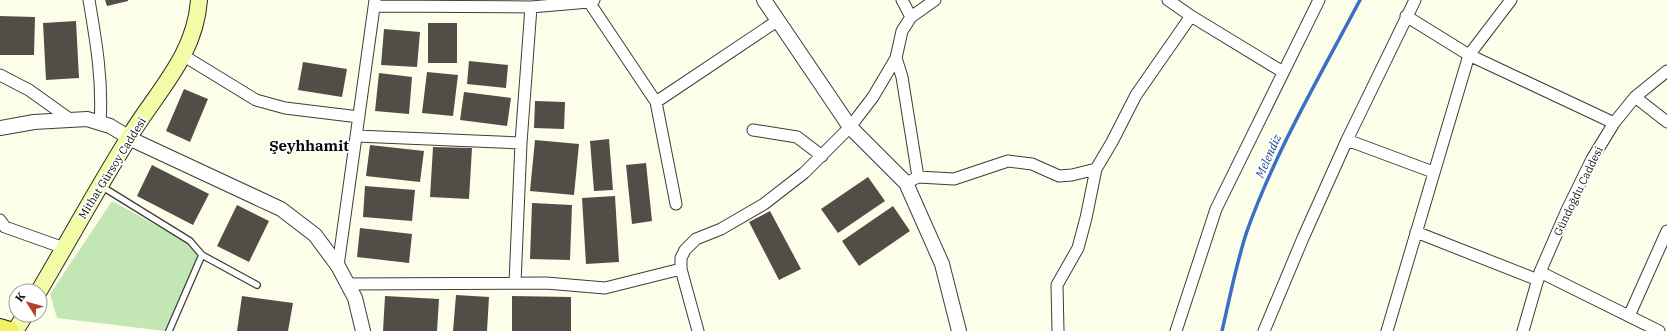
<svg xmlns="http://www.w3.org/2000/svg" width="1667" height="331" viewBox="0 0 1667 331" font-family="'IBM Plex Serif',serif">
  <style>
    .green { fill: #c3e6b5 }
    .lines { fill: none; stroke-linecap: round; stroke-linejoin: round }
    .stream { stroke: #3b6fc6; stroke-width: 3.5 }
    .building { fill: #524e47 }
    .service-casing { stroke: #3d3d3d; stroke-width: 8 }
    .minor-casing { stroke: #3d3d3d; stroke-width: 13 }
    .tertiary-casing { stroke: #3d3d3d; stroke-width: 16 }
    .secondary-casing { stroke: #2c2c2c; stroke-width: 18 }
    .primary-casing { stroke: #1b1b1b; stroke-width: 20 }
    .service { stroke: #fff; stroke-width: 5.5 }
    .minor { stroke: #fff; stroke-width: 11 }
    .tertiary { stroke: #fff; stroke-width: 14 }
    .secondary { stroke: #f2fba6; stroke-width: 16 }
    .primary { stroke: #f2ef65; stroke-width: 18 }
    .labels { text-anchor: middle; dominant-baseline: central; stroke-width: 4; stroke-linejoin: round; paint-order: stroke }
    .street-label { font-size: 11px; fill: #0a0a0a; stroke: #fff }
    .water-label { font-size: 12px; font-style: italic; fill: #1b4495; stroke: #fff }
    .district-label { font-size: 15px; font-weight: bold; fill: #0a0a0a; stroke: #fff }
  </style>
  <rect width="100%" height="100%" fill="#fdfee9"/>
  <path class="green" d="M112,201L201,250L165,331L57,318L50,294Z"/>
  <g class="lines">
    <path class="stream" d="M1222,331C1230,297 1236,264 1247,231C1276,150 1320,76 1360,0"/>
  </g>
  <path class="building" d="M105,0H128V1L107,6Z
    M0,16L35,17L34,55H0Z
    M76,21L79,78L46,80L43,23Z
    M428,23H457V63H428Z
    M384,29L420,32L417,67L381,65Z
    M469,61L508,65L506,88L467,84Z
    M303,62L347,69L342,97L298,90Z
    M427,72L458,75L453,116L422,113Z
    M379,73L412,77L409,114L375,111Z
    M184,89L208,99L190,142L166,131Z
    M464,92L511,98L507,126L460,120Z
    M535,101L565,102L564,129L534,128Z
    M609,139L613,190L594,191L590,141Z
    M535,140L579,144L574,195L530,191Z
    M370,145L424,151L420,182L366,176Z
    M433,147L472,148L469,199L430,197Z
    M646,163L652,221L632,224L626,165Z
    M152,165L209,194L193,225L137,196Z
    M868,177L885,201L838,233L821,209Z
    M365,186L415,190L412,221L363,217Z
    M615,196L619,262L586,264L582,198Z
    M532,203L572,205L570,260L530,259Z
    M237,205L269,221L249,262L217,246Z
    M893,206L910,231L859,266L842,241Z
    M770,211L801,269L779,280L749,222Z
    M360,228L412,234L409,263L357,257Z
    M456,295L489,297L487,331H453Z
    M242,296L293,303L288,331H237Z
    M385,296L439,299L437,331H383Z
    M512,296L571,297V331H512Z"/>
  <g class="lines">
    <g class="service-casing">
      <path id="service" d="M101,186L190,241L202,255L257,285
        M169,331L202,255"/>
    </g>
    <g class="minor-casing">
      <path id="minor" d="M89,0C96,41 103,81 100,123
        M902,0L911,17
        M589,2L656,102L676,204
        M375,6L531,7L589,2L594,0
        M1191,16L1283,72
        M1406,16L1469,55L1614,123
        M184,56L256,100L285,108L359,117
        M0,75L29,90L71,120
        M1635,97L1667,122
        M656,102L777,21
        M753,130L797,137L822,156
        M357,136L521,143
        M1347,140L1433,172
        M918,177L954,179L1008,161L1032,164L1059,176L1072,175L1096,169
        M906,183L918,177L902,77L896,58L902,31L911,17L935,0
        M0,220L5,227L64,248
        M1416,232L1538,280
        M338,266L375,0
        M1540,272L1659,331
        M515,283L521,143L531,7
        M348,284L546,283L605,288L681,269
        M1629,316L1667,231
        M698,331L681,269V258L685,250L696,239L721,229L764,204L804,173L850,127L873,97L896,58
        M1058,331L1057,285L1078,248L1086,218L1096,169L1112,142L1136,95L1191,16L1168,0
        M1176,331L1216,209L1319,0
        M1264,331L1303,238L1347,140L1415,0
        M1387,331L1469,55L1511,0
        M1523,331L1540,272L1567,210L1592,159L1614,123L1635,97L1667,71"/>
    </g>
    <g class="tertiary-casing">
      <path id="tertiary" d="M764,0L850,127L906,183L942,264L959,331
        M0,128L34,122L87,119L110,126L135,141L281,209L315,235L338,266L355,298L363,331"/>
    </g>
    <g class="secondary-casing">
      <path id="secondary" d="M39,291C69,240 97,189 128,139C156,92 195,57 199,0
        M15,331L25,315"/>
    </g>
    <g class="primary-casing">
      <path id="primary" d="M0,328L10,331"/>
    </g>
    <use href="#service" class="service"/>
    <use href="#minor" class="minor"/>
    <use href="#tertiary" class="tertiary"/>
    <use href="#secondary" class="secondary"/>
    <use href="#primary" class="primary"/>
  </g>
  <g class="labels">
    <g class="street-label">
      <text transform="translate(112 168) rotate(-58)">Mithat Gürsoy Caddesi</text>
      <text transform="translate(1578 191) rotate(-64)">Gündoğdu Caddesi</text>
    </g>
    <g class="water-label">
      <text transform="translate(1268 156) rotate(-66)">Melendiz</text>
    </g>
    <g class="district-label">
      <text x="309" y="145">Şeyhhamit</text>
    </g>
  </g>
  <g transform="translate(28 303) rotate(307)"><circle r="19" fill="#ffffff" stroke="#9d9d9d"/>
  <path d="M0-3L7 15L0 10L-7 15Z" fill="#b3422a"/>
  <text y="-6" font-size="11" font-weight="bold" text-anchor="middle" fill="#0a0a0a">K</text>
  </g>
</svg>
